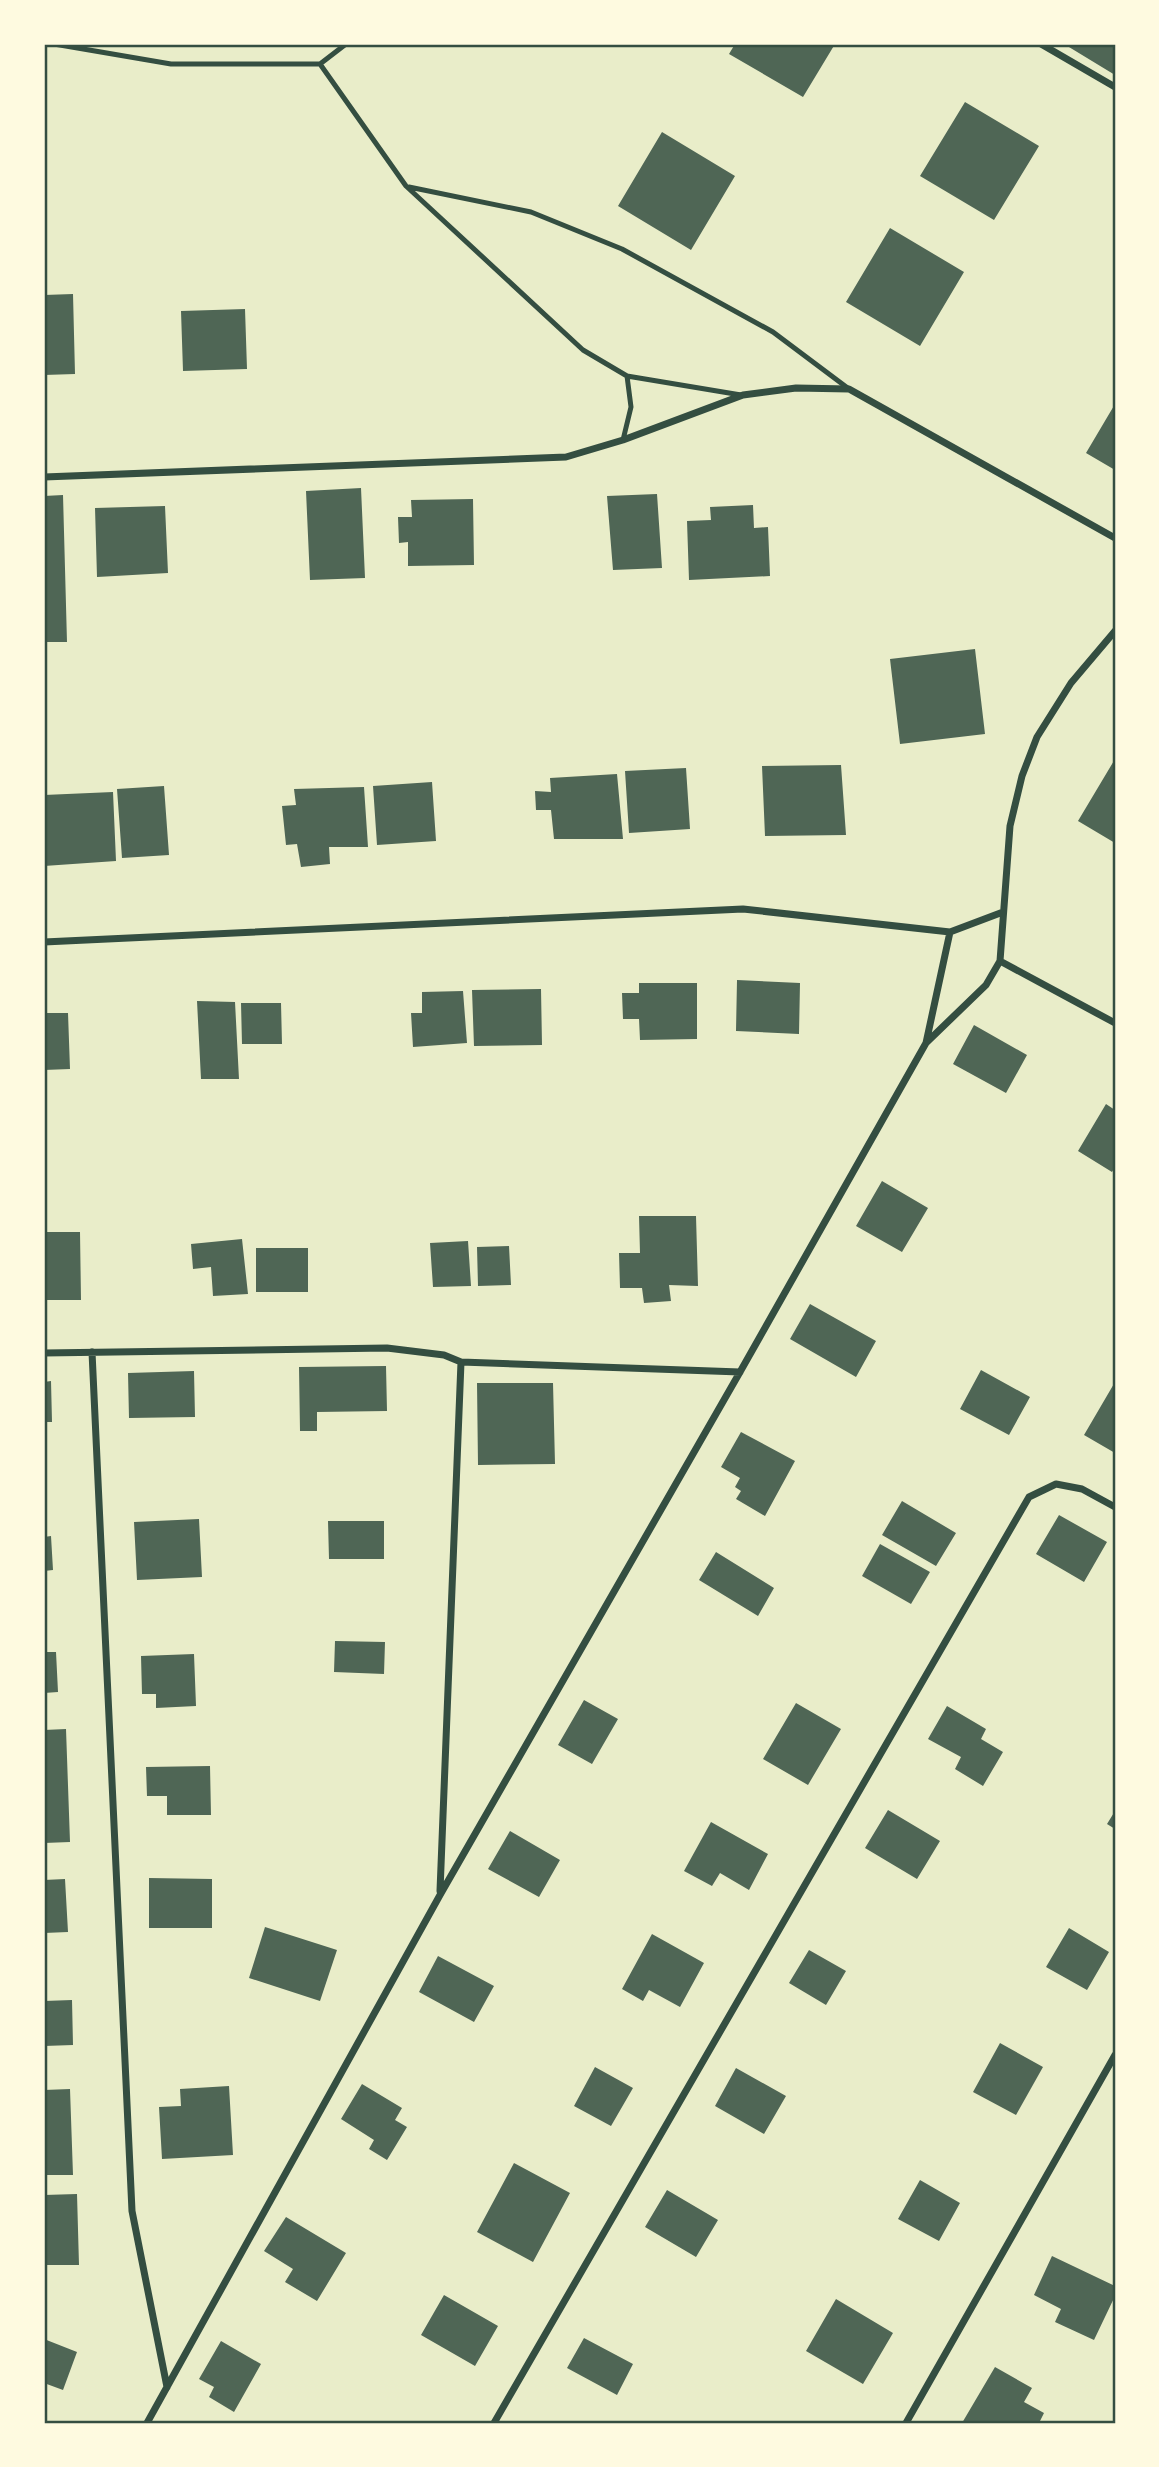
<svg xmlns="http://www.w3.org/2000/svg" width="1159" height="2467" viewBox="0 0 1159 2467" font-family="'Playfair Display',serif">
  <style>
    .building { fill: #4f6655 }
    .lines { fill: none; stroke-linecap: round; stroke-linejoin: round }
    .service { stroke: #344e41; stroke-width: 5 }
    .minor { stroke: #344e41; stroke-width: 7 }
    .neatline { fill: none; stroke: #344e41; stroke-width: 2.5 }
  </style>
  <rect width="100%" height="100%" fill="#e9edc9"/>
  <path class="building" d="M735,44H835L803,97L729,54Z
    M1064,44H1115V75Z
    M965,102L1039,146L994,220L920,176Z
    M662,132L735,176L691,250L618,206Z
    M890,228L964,272L920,346L846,302Z
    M73,294L75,374L44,375V295Z
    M245,309L247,369L183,371L181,311Z
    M1115,404V470L1086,453Z
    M361,488L365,578L310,580L306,491Z
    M657,494L662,568L613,570L607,496Z
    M63,495L67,642H44V496Z
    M473,499L474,565L408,566V542L399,543L398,517H412L411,500Z
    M753,505L754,528L768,527L770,576L689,580L687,521L711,520L710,507Z
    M165,506L168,573L97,577L95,508Z
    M975,649L985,734L900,744L890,659Z
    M1115,759V843L1078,821Z
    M841,765L846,835L765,836L762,766Z
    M686,768L690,829L629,833L625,771Z
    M617,774L623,839H554L551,810H536L535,791L551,792L550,778Z
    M432,782L436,841L377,845L373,786Z
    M164,786L169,855L122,858L117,789Z
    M364,787L368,847H329L330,864L301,867L297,844L286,845L282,806L296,805L294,789Z
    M113,792L116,861L44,866V795Z
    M737,980L800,983L799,1034L736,1031Z
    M639,983H697V1039L640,1040L639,1019H623L622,993H639Z
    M541,989L542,1045L474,1046L472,990Z
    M463,991L467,1043L413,1047L411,1013H422V992Z
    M197,1001L235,1002L239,1079H201Z
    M241,1003H281L282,1044H242Z
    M44,1013H68L70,1069L44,1070Z
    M974,1025L1027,1055L1006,1093L953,1064Z
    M1106,1104L1115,1110V1167L1112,1172L1078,1151Z
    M882,1181L928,1208L902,1252L856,1226Z
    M639,1216H696L698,1286L669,1285L671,1301L644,1303L642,1288H620L619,1253H640Z
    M44,1232H80L81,1300H44Z
    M242,1239L248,1294L213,1296L211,1267L193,1269L191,1244Z
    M468,1241L471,1286L433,1287L430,1243Z
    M509,1246L511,1285L478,1286L477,1247Z
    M256,1248H308V1292H256Z
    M810,1304L876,1341L856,1377L790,1339Z
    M386,1366L387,1411L317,1412V1431H300L299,1367Z
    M981,1370L1030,1397L1009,1435L960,1409Z
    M194,1371L195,1417L129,1418L128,1373Z
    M51,1381L52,1422H44V1382Z
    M1115,1382V1453L1084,1435Z
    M477,1383H553L555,1464L478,1465Z
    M741,1432L795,1461L765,1516L736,1499L741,1491L735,1487L740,1478L721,1467Z
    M902,1501L956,1533L936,1566L882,1535Z
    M1059,1515L1107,1542L1084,1582L1036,1554Z
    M199,1519L202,1577L137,1580L134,1522Z
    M328,1521H384V1559H329Z
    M51,1536L53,1570L44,1571V1537Z
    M880,1544L930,1572L911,1604L862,1576Z
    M716,1552L774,1588L758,1616L699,1580Z
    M335,1641L385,1642L384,1674L334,1672Z
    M44,1652H56L58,1692L44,1693Z
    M194,1654L196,1706L156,1708V1694H142L141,1656Z
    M584,1700L618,1719L592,1764L558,1745Z
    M796,1703L841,1729L808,1785L763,1759Z
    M947,1706L986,1729L981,1739L1003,1752L983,1786L955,1769L961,1757L928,1739Z
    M66,1729L70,1842L44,1843V1730Z
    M210,1766L211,1815H167V1796H147L146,1767Z
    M888,1810L940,1841L917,1879L865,1848Z
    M1115,1811V1829L1107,1824Z
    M711,1822L768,1854L749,1890L720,1873L712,1886L684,1871Z
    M510,1831L560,1860L539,1897L488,1869Z
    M149,1878L212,1879V1928H149Z
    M65,1879L68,1932L44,1933V1880Z
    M265,1927L337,1950L320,2001L249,1978Z
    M1069,1928L1109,1952L1087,1990L1046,1967Z
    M652,1934L704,1963L680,2007L649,1990L643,2001L622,1989Z
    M809,1950L846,1971L826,2005L789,1983Z
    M438,1956L494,1986L474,2022L419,1992Z
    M72,2000L73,2045L44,2046V2001Z
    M1000,2043L1043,2067L1016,2115L973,2092Z
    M595,2067L633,2088L611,2126L574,2106Z
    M736,2068L786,2096L764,2134L715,2106Z
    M362,2084L402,2108L395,2120L407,2127L387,2160L369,2149L374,2140L341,2119Z
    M229,2086L233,2155L162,2159L159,2107L181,2106L180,2089Z
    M70,2089L73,2175H44V2090Z
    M514,2163L570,2193L533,2262L477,2232Z
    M920,2180L960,2203L939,2241L898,2219Z
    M667,2190L718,2220L696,2257L645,2227Z
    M77,2194L79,2265H44V2195Z
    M286,2217L346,2253L317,2301L285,2282L293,2269L264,2251Z
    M1052,2256L1115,2286V2296L1094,2340L1055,2322L1061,2309L1034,2295Z
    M444,2295L498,2326L475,2366L421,2335Z
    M836,2299L893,2333L863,2384L806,2351Z
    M584,2338L633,2364L617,2395L567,2368Z
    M44,2339L77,2352L63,2390L44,2383Z
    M221,2341L261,2364L234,2412L209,2397L214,2387L199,2379Z
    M995,2367L1032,2388L1024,2402L1044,2413L1039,2423H962Z"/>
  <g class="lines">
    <path class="service" d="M54,44L171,64H320
      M346,44L320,64L406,186L583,350L627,376L631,407L623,440
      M409,187L531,212L622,249L773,332L849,389
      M627,376L741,395"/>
    <path class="minor" d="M1041,44L1115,87
      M44,477L566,457L623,440L743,395L796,388L849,389L1115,538
      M44,942L743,909L950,932
      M1000,961L1115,1023
      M926,1043L950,932L1003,912
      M92,1352L132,2211L167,2387
      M44,1353L387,1348L444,1355L461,1362L740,1372
      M440,1891L461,1362
      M147,2423L440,1895L740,1372L926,1043L986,985L1000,961L1010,826L1022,776L1037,737L1071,683L1115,631
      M494,2423L1029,1497L1056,1484L1082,1489L1115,1507
      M906,2423L1115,2055"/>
  </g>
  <rect width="1159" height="2467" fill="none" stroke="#fefae0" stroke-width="91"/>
  <rect x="46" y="46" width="1068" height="2376" class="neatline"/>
</svg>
